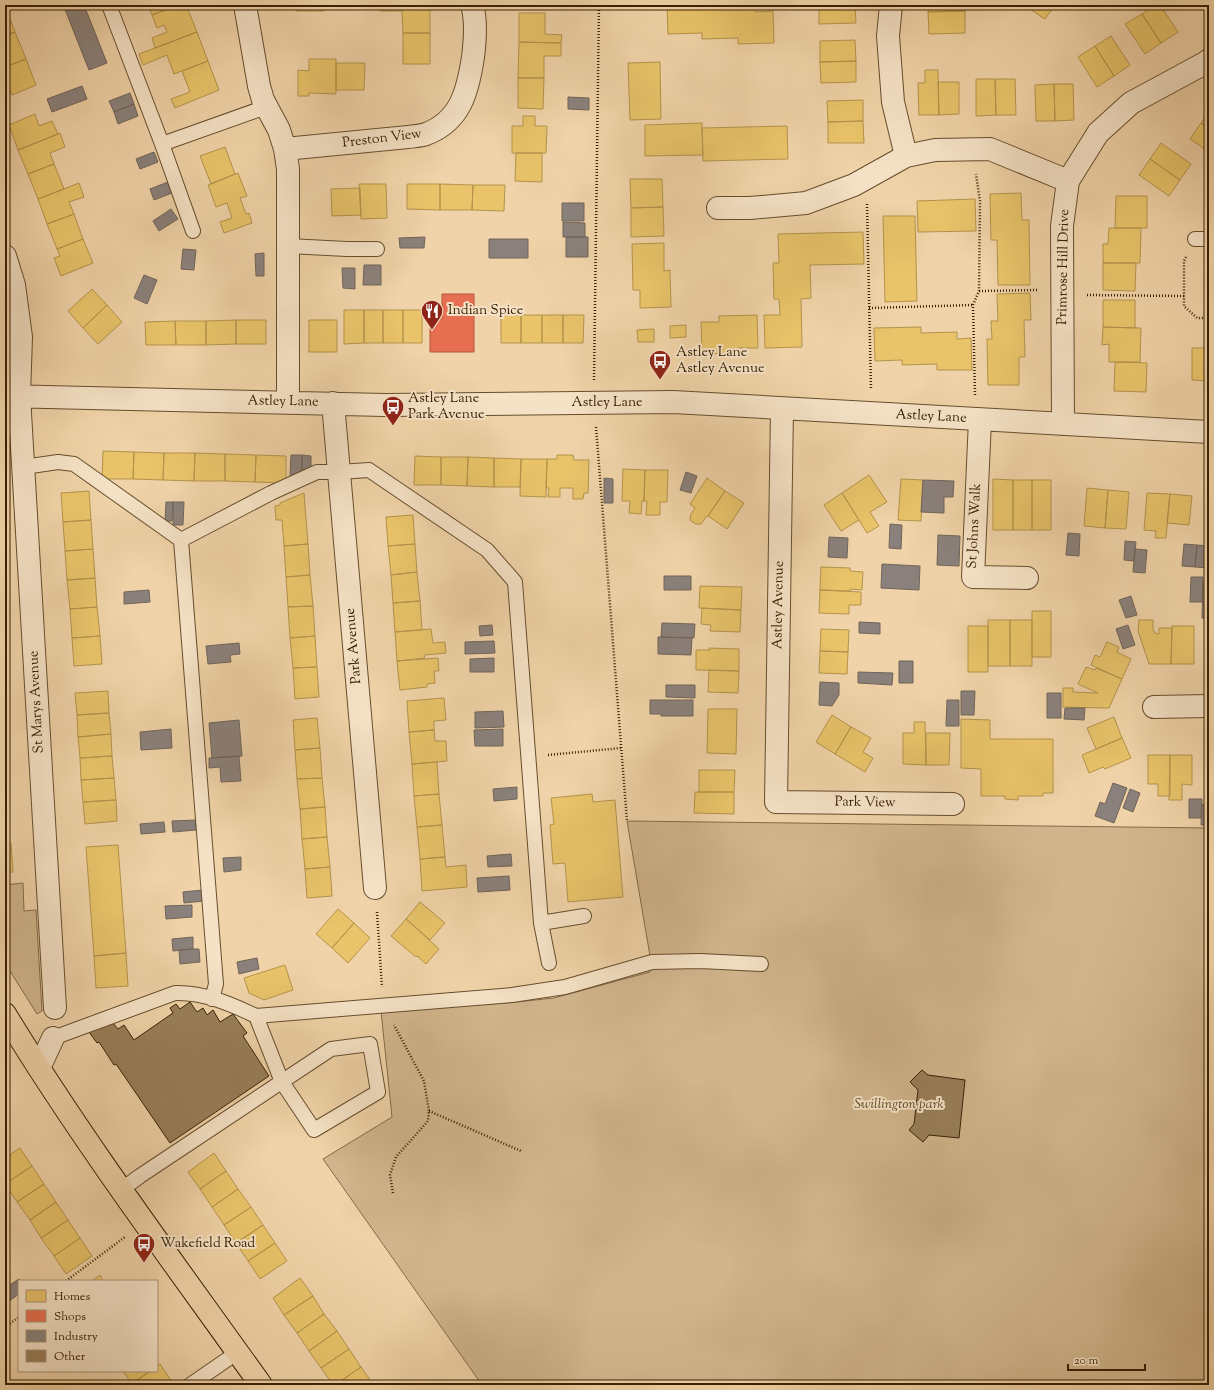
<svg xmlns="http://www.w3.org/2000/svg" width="1214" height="1390" viewBox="0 0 1214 1390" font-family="'Sorts Mill Goudy',serif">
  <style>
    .green { fill: #d1b58c; stroke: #846b48 }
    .homes { fill: #e9c46a; stroke: #b4934b }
    .shops { fill: #e76f51; stroke: #b2583a }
    .industry { fill: #8a817c; stroke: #716458 }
    .building { fill: #987e59; stroke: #382103 }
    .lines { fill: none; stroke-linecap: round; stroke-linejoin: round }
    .service-casing { stroke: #664e2c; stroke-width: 16 }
    .minor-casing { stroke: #664e2c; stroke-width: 24 }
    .primary-casing { stroke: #382103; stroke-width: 24 }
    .path { stroke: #382103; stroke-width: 2.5; stroke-dasharray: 1 2; stroke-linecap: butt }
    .service { stroke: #f5e2c6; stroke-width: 14 }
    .minor { stroke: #f5e2c6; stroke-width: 22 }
    .primary { stroke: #f0d3a8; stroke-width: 22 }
    .labels { text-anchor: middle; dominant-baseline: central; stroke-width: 4; stroke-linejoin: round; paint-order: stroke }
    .street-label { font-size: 14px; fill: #382103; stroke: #f5e2c6 }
    .poi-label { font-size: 14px; fill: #382103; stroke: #f5e2c6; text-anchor: start }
    .park-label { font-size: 14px; font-style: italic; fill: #5e4625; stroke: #f5e2c6 }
  </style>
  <rect width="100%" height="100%" fill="#f0d3a8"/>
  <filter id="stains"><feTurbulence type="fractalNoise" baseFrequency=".005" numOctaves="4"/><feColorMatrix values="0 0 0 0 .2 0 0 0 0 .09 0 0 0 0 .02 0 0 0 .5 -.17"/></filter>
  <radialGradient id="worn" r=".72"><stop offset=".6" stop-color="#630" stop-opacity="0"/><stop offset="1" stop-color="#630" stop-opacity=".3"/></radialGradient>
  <path class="green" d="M627,821L1209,828V1385H482L323,1159L392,1117L381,1011L507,1003L554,998L650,972V956Z
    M23,883L24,911L36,910L42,1011L37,1014L5,963V885Z"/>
  <path class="homes" d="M148,5H178L152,15Z
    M178,5H186L197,32L155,48L152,38L167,32L164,25L157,28L152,15Z
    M296,5H324V11H296Z
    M381,5H430V33H403L402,11H381Z
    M539,5H561V9L538,8Z
    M667,5H721V6L755,5V12L773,11L774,43L738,44V38L702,39V33L668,34Z
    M819,5H855L856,23L819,24Z
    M928,5H965V11L928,12Z
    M1029,5H1055L1045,19L1027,7Z
    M1155,5H1160L1178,32L1161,43L1142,14Z
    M1187,5H1198L1194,10Z
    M5,6L15,32L5,36Z
    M965,11V33L929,34L928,12Z
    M519,13H545V34L562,35L561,43L519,42Z
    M1142,14L1161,43L1145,54L1125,24Z
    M15,32L26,59L5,67V36Z
    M197,32L208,61L174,74L167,55L143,65L139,54Z
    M403,33H430V64H403Z
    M1111,36L1130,65L1114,76L1095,46Z
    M855,40L856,61L820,62V41Z
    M519,42L561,43V56H544V78H518Z
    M1095,46L1114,76L1097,87L1078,57Z
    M26,59L36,85L12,95L5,79V67Z
    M309,59H336V94L309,93V96H298V70L309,71Z
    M208,61L219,90L175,108L171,99L190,92L182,71Z
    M856,61V82L821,83L820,62Z
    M660,62L661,119L630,120L628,63Z
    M336,63H365L364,90H336Z
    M925,70H938L939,115H919L918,83H925Z
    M518,78H544L543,109L518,108Z
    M976,79H995L996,115L976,116Z
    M995,79H1015L1016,115H996Z
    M938,82H959V114L939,115Z
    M1054,84H1073L1074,120L1055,121Z
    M1054,84L1055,121H1036L1035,85Z
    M863,100V121L828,122L827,101Z
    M1209,111V129L1201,123Z
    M35,114L39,126L52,121L58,134L18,150L9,125Z
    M523,116H535V126H547L546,153H512V126H523Z
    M863,121L864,143H828V122Z
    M702,123L703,155L645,156V125Z
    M1201,123L1209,129V152L1190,139Z
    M787,126L788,159L703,161L702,128Z
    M60,133L65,147L50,153L54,164L28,174L18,150Z
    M1161,143L1191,164L1180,180L1150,159Z
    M225,147L235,174L211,184L200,156Z
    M516,153H542V182L515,181Z
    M1150,159L1180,180L1169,196L1139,175Z
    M54,164L64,189L38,199L28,174Z
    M238,173L247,196L240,198L246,214L249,213L252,223L224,233L220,222L232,218L227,203L216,207L208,185Z
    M630,179H662L663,207L631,208Z
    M79,183L84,197L69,202L74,214L47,224L38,199Z
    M359,184H386L387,218L361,219Z
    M407,184H440V210L407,209Z
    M440,184L473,185L472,210H440Z
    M473,185H505L504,211L472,210Z
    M360,188L361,215L332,216L331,189Z
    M1021,193L1022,220H1029L1030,285H998L997,240H991L990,194Z
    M1116,196H1147V228H1115Z
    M975,199L976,231L918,232L917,201Z
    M663,207L664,236L631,237V208Z
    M74,214L83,239L57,249L47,224Z
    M883,216H915L917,301L885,302Z
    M1109,228H1141L1140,263H1103V244H1108Z
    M863,232L864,264L810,265L811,298L801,299L802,347L765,348L764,315H780L779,299H774L773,263H779L778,234Z
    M83,239L93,263L61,276L54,258L60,256L57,249Z
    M664,243V271L670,270L671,307L640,308V290H633L632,244Z
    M1103,263H1136L1135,291L1103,290Z
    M92,289L107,305L83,328L68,311Z
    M1030,293L1031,320H1024L1025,357H1019V385H988L987,339H992L991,321H998L997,294Z
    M1103,300H1135V328L1103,327Z
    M107,305L122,322L98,344L83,328Z
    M344,310H364V343L344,344Z
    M364,310H383V343H364Z
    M383,310H403V343H383Z
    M403,310H422V343H403Z
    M501,315H521V343H501Z
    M521,315H542V343H521Z
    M542,315H563V343H542Z
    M563,315H584L583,343H563Z
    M757,315L758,348H738V353L702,354L701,322H719V316Z
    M236,320H266V344H236Z
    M236,320V344L206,345V321Z
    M309,320H337V352H309Z
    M175,321H206V345H176Z
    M175,321L176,345H146L145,322Z
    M686,325V337L670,338V326Z
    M921,327V333L957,332V339L971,338L972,370H937V364L902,365V360L875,361L874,328Z
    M1103,327L1141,328L1140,362H1109V344L1102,345Z
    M654,329V342H638L637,330Z
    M1209,343V381L1192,380V348H1209Z
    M1115,362L1147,363L1146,392L1114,391Z
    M103,451L134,452L133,479H102Z
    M134,452L164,453L163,480L133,479Z
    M164,453H195L194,481L163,480Z
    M195,453L225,454V481H194Z
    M225,454L256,455L255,482L225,481Z
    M256,455L286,456V483L255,482Z
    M557,455H573L574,460H589L588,493H584L583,499H573V488H560V497H548L549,488H546L547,459H557Z
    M415,456L441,457V485H414Z
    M441,457H468L467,486L441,485Z
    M468,457L494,458V487L467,486Z
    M494,458L521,459L520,487H494Z
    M521,459H547L546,497L520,496Z
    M623,469L645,470L644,501H642L641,514L629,513L630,501H622Z
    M645,470H668L667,502H660V515H646L647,501H644Z
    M869,475L887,502L870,512L879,526L867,533L842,493Z
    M707,478L725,491L708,516H707L701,524H696L691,521L690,519L691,514L695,508L690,504Z
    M901,479L923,480L921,521L898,520Z
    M993,479L1013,480V530H993Z
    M1013,480H1032V530H1013Z
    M1032,480H1051V530H1032Z
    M1087,488L1108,490L1105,528L1084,526Z
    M1108,490L1129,492L1126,529L1105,528Z
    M89,491L91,520L63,522L61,493Z
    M725,491L744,503L727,529L708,516Z
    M304,493L308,544L284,546L282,520H276L275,506L280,505V503Z
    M842,493L859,520L841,531L824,505Z
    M1147,493L1170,494L1166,538H1155L1156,531L1144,530Z
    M1170,494L1192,496L1189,525L1167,523Z
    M1209,495V525H1206Z
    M413,515L415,544L388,546L386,517Z
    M91,520L93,549L65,551L63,522Z
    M308,544L310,575L286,577L284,546Z
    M415,544L417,572L391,575L388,546Z
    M93,549L95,578L67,580L65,551Z
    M821,567L850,568V571L863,572L862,590L850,589V591L820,590Z
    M417,572L420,601L393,603L391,575Z
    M310,575L313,606L288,607L286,577Z
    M95,578L97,607L70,609L67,580Z
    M700,586L742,587L741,610L699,608Z
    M820,590L861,592V605H849V614L819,613Z
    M420,601L422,630L395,632L393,603Z
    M313,606L315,636L290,638L288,607Z
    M97,607L100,636L72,638L70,609Z
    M702,608L741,610L740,632L710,631L711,625L701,624Z
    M1032,611H1051V657H1032Z
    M988,620H1010V666H988Z
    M1010,620H1032V666H1010Z
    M1139,620H1153V629L1155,633L1159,634V628H1172L1171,664H1149L1138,631Z
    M968,626H988V672H968Z
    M1172,626H1194V664H1171Z
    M431,629L433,643L445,642L446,653L424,655L425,658L397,661L395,632Z
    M821,629L849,630L848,652L820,651Z
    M100,636L102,664L74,666L72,638Z
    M315,636L317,667L293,668L290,638Z
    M1107,642L1119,647L1117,652L1131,659L1122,679L1091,665L1095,655L1100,657Z
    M709,648L739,649V671L696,670V650H710Z
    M820,651L848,652L847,674L819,673Z
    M438,658L439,671H434L435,683L427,684V687L400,690L397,661Z
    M317,667L319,697L295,699L293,668Z
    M1086,667L1095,670L1096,668L1122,679L1109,708L1063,707V688H1073V692L1098,693L1078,684Z
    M709,670L739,671L738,693L708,692Z
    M108,691L109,713L77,715L75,693Z
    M444,698L446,720L434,721V730L409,732L407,701Z
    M708,709H737L736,754L707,753Z
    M109,713L111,734L78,737L77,715Z
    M832,715L851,727L835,754L816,742Z
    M1114,717L1122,738L1096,749L1087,728Z
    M317,718L320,748L295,750L293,720Z
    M961,719L990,720V739H1053V793H1043V796H1018V800L1005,799V796H981V769L961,768Z
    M914,722H925L926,765L903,764V733H914Z
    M851,727L871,738L863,752L873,758L865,772L835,754Z
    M434,730L435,741H446L447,761L412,764L409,732Z
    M926,733H950L949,765H926Z
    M111,734L112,756L80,758L78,737Z
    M1122,738L1131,758L1105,769L1103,767L1089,773L1082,755Z
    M320,748L322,778L297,779L295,750Z
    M1148,755H1170V796H1158V784H1148Z
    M1170,755H1192V785L1182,784V800H1169Z
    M112,756L114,778L81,780L80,758Z
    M437,762L439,794L414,796L412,764Z
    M699,770H735L734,792H699Z
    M114,778L116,800L83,802L81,780Z
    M322,778L325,807L300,809L297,779Z
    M695,792H734V814L694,813Z
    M439,794L442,825L417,827L414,796Z
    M592,794L593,802L615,800L623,897L568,902L565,863L553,864L550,825L554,824L551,798Z
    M116,800L117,821L85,824L83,802Z
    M325,807L327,837L302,839L300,809Z
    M442,825L445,857L420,859L417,827Z
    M327,837L330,867L305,869L302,839Z
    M5,843H11L13,872L5,873Z
    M118,845L126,953L94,956L86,847Z
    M445,857L446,867L466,865L467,887L422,891L420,859Z
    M330,867L332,896L307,898L305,869Z
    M420,902L445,923L430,940L406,919Z
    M338,909L354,923L332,948L316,934Z
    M406,919L439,949L426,964L417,956L416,957L391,936Z
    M354,923L370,938L348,963L332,948Z
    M126,953L128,986L96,988L94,956Z
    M285,965L293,990L264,1000L249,993L244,978Z
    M20,1148L32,1166L5,1184V1158Z
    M214,1153L226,1171L200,1189L188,1172Z
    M32,1166L44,1184L17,1202L5,1184Z
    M226,1171L238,1189L212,1207L200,1189Z
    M44,1184L56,1202L30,1220L17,1202Z
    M238,1189L251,1207L224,1225L212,1207Z
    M56,1202L68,1220L41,1238L30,1220Z
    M251,1207L263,1225L236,1243L224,1225Z
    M68,1220L80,1238L54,1256L41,1238Z
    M263,1225L275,1243L248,1261L236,1243Z
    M80,1238L92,1256L66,1274L54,1256Z
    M275,1243L287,1261L260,1279L248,1261Z
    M100,1275L103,1281H92Z
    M300,1278L313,1296L284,1315L273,1298Z
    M313,1296L324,1314L297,1333L284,1315Z
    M324,1314L337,1331L309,1351L297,1333Z
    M337,1331L349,1349L321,1368L309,1351Z
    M349,1349L361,1367L335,1385H333L321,1368Z
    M160,1364L172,1382L168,1385H132V1384L150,1371H157V1366Z
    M361,1367L373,1384L372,1385H335Z
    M123,1371H150L132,1384Z"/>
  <path class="shops" d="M442,294H474V352H430V319H442Z"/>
  <path class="industry" d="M70,5H84L107,63L89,70L64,7Z
    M82,86L87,99L52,112L47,99Z
    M130,93L134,104L114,112L109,101Z
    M568,97L589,98V110L568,109Z
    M134,104L138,116L118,124L114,112Z
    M154,152L158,162L140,169L136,159Z
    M168,182L172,193L154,200L150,189Z
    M562,203H584V221H562Z
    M171,209L178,219L159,231L153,221Z
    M563,222L585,223V237H563Z
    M425,237L424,248H400L399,238Z
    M566,237H588V257H566Z
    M489,239H528V258H489Z
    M183,249L196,250L194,270L181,269Z
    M264,253V276H256L255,254Z
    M364,265H381V285H363Z
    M342,268H355V289L343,288Z
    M144,275L157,280L147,304L134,298Z
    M291,455H302V476H290Z
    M302,455L311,456V471L302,470Z
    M686,472L697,476L691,493L680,490Z
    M604,478L613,479V503H604Z
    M923,480L954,481L953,497H944V513L921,512Z
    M166,502H173L172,521H165Z
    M173,502H184L183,525H173Z
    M890,524L902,525L901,549L889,548Z
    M1068,533L1080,534L1079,556L1066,555Z
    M938,535L960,536L959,566L937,565Z
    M829,537L848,538L847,558L828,557Z
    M1125,541L1136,542L1134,561L1124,560Z
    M1184,544L1197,545L1195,567L1182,566Z
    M1197,545L1209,546L1208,568L1195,567Z
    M1135,549L1147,550L1145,573L1133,572Z
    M882,564L920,566L919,590L881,588Z
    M664,576H691V590H664Z
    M1191,577H1203L1202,602H1190Z
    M1203,582H1209V618H1202Z
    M149,590L150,602L124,604V592Z
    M1131,596L1137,615L1126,618L1119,600Z
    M859,622L880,623V634L859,633Z
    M662,623L695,624L694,638L661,637Z
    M492,625L493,635L480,636L479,626Z
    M1128,625L1135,645L1123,649L1116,629Z
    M658,637L692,638L691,655L658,654Z
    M494,641L495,653L465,654V642Z
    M239,643L240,654L230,655L231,662L208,664L206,646Z
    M494,658V672H470V659Z
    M899,661H913V683H899Z
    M858,672L893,673L892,685L858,683Z
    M820,682L839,683V695L832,706L819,705Z
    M666,685H695V698L666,697Z
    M961,691H975L974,715H961Z
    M1047,693H1061V718H1047Z
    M650,700H693V716H661V714H650Z
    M947,700H959V726H946Z
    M1065,708H1085L1084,720L1064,719Z
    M503,711L504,727L475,728V712Z
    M239,720L242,756L212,758L209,723Z
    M171,729L172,748L141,750L140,732Z
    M503,729V746H475L474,730Z
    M239,756L241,781L221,782L220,767L209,768V758Z
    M1113,783L1127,788L1114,823L1095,816L1100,802L1105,804Z
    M517,787V799L494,801L493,789Z
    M1130,789L1140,793L1133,812L1123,808Z
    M1189,799H1202L1201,818H1189Z
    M1202,804L1209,805V825H1201Z
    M196,820V830L173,832L172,821Z
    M164,822L165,832L141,834L140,824Z
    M511,854L512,866L488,867L487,856Z
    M241,857V870L224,872L223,858Z
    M509,876L510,890L478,892L477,878Z
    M203,890L204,901L184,903L183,892Z
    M192,905V917L166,919L165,906Z
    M193,937V949L173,951L172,939Z
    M193,949H199L200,962L180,964L179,950Z
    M257,958L259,969L239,974L237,962Z
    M19,1279L21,1281H19V1294L5,1304V1288Z"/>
  <path class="building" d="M190,1002L197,1012L203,1008L207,1015L213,1010L220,1022L233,1014L247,1033L243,1036L269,1076L170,1143L116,1064L114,1065L99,1042L97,1043L89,1032L113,1023L118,1029L124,1025L134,1040L173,1013L170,1008L176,1004L180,1009Z
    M922,1070L928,1075L965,1080L959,1138L929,1135L923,1142L909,1130L914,1124L918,1090L910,1082Z"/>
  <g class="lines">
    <g class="service-casing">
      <path id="service" d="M109,5L162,144L193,231
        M162,144L266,107
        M1195,239H1209
        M288,246L347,249H377
        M24,467L58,462L74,464L181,540L216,984L212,999
        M181,540L271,493L317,472H339L369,470L487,550L515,582L541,923L549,963
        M541,923L584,916
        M53,1038L175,993C203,992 231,1004 256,1016L512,995L565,987L652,962L700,961L761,964
        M121,1190L140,1176L331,1049L370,1044L378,1092L314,1130L282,1082L256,1016
        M190,1385L238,1352"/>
    </g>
    <g class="minor-casing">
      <path id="minor" d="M245,5L259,86L263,100L279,130L285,149L288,169V402
        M891,5L888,36L893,102L906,156
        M285,149L408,137C414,136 421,136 426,134C461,121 468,90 473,57C475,41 477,21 472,5
        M718,208H750L806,203L854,185L906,156L935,150L990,149L1068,181
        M5,256L14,285L21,337L19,396L55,1008
        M5,396L385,405L673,402L1209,432
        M333,403L375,888
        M782,409L776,802L953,804
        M980,420L973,577L1027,578
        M1063,424L1062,226L1068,181L1098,133L1131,103L1205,63L1209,60
        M1154,707L1209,706
        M39,1068L53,1038"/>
    </g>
    <g class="primary-casing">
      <path id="primary" d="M5,1014C83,1142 174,1263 261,1385"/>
    </g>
    <path class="path" d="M867,204L871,389
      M1186,257L1184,261V306L1197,318H1209
      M979,291L1038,290
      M1087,295L1184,296
      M869,308L973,305
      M594,380L599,5
      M975,395L973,305L979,291L980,201L976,174
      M596,427L627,821
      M548,755L621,748
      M377,912L382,987
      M429,1111L521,1151
      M393,1193L390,1175L396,1157L428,1121L429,1111L424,1081L394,1025
      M66,1281L125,1237
      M5,1327L19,1317"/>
    <use href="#service" class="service"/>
    <use href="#minor" class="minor"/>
    <use href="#primary" class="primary"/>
  </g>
  <defs>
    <g id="restaurant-pin" transform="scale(1.15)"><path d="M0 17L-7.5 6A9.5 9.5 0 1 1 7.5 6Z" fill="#8f2418" stroke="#f5e2c6"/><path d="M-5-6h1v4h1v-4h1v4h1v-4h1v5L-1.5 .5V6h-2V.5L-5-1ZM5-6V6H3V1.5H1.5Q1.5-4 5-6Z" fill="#fff"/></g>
    <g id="bus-pin" transform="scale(1.15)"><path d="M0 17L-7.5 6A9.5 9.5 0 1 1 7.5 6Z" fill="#8f2418" stroke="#f5e2c6"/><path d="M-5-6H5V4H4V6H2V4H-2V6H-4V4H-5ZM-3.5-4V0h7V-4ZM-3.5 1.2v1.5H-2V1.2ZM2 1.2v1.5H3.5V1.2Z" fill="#fff"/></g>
  </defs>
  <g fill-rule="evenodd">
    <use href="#restaurant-pin" x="432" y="311"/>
    <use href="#bus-pin" x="660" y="361"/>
    <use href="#bus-pin" x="393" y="407"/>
    <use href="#bus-pin" x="144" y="1244"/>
  </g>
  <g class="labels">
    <g class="street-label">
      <text transform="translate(382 139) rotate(-7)">Preston View</text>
      <text transform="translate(1064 267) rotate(-89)">Primrose Hill Drive</text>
      <text transform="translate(283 402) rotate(1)">Astley Lane</text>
      <text x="607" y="403">Astley Lane</text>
      <text transform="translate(931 417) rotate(3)">Astley Lane</text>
      <text transform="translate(975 526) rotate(-87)">St Johns Walk</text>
      <text transform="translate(779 605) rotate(-89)">Astley Avenue</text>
      <text transform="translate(354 646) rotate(-95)">Park Avenue</text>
      <text transform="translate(37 702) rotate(-93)">St Marys Avenue</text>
      <text transform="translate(865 803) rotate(1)">Park View</text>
    </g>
    <g class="poi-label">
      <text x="448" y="311">Indian Spice</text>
      <text x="676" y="353">Astley Lane<tspan x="676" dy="16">Astley Avenue</tspan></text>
      <text x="408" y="399">Astley Lane<tspan x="408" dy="16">Park Avenue</tspan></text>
      <text x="160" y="1244">Wakefield Road</text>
    </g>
    <g class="park-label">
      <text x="899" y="1105">Swillington park</text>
    </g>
  </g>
  <rect width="1214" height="1390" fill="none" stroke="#f0d3a8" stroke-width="20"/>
  <rect x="6" y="6" width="1202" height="1378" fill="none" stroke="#382103" stroke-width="2"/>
  <rect x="10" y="10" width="1194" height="1370" fill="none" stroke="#382103"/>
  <rect x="18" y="1280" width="140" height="92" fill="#f5e2c6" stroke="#a99578"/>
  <rect x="26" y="1290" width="20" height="12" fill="#e9c46a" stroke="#a99578"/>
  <text x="54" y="1300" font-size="12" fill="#382103">Homes</text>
  <rect x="26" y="1310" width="20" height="12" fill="#e76f51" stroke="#a99578"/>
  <text x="54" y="1320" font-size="12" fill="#382103">Shops</text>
  <rect x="26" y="1330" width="20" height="12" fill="#8a817c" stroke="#a99578"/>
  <text x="54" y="1340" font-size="12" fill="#382103">Industry</text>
  <rect x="26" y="1350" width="20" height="12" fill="#987e59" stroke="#a99578"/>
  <text x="54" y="1360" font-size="12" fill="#382103">Other</text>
  <path d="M1068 1364v6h77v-6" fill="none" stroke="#382103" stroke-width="2"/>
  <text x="1074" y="1364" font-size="12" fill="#382103" stroke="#f5e2c6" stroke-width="3" paint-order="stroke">20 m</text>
  <rect width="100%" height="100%" filter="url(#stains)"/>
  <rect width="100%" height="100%" fill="url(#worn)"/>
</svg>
